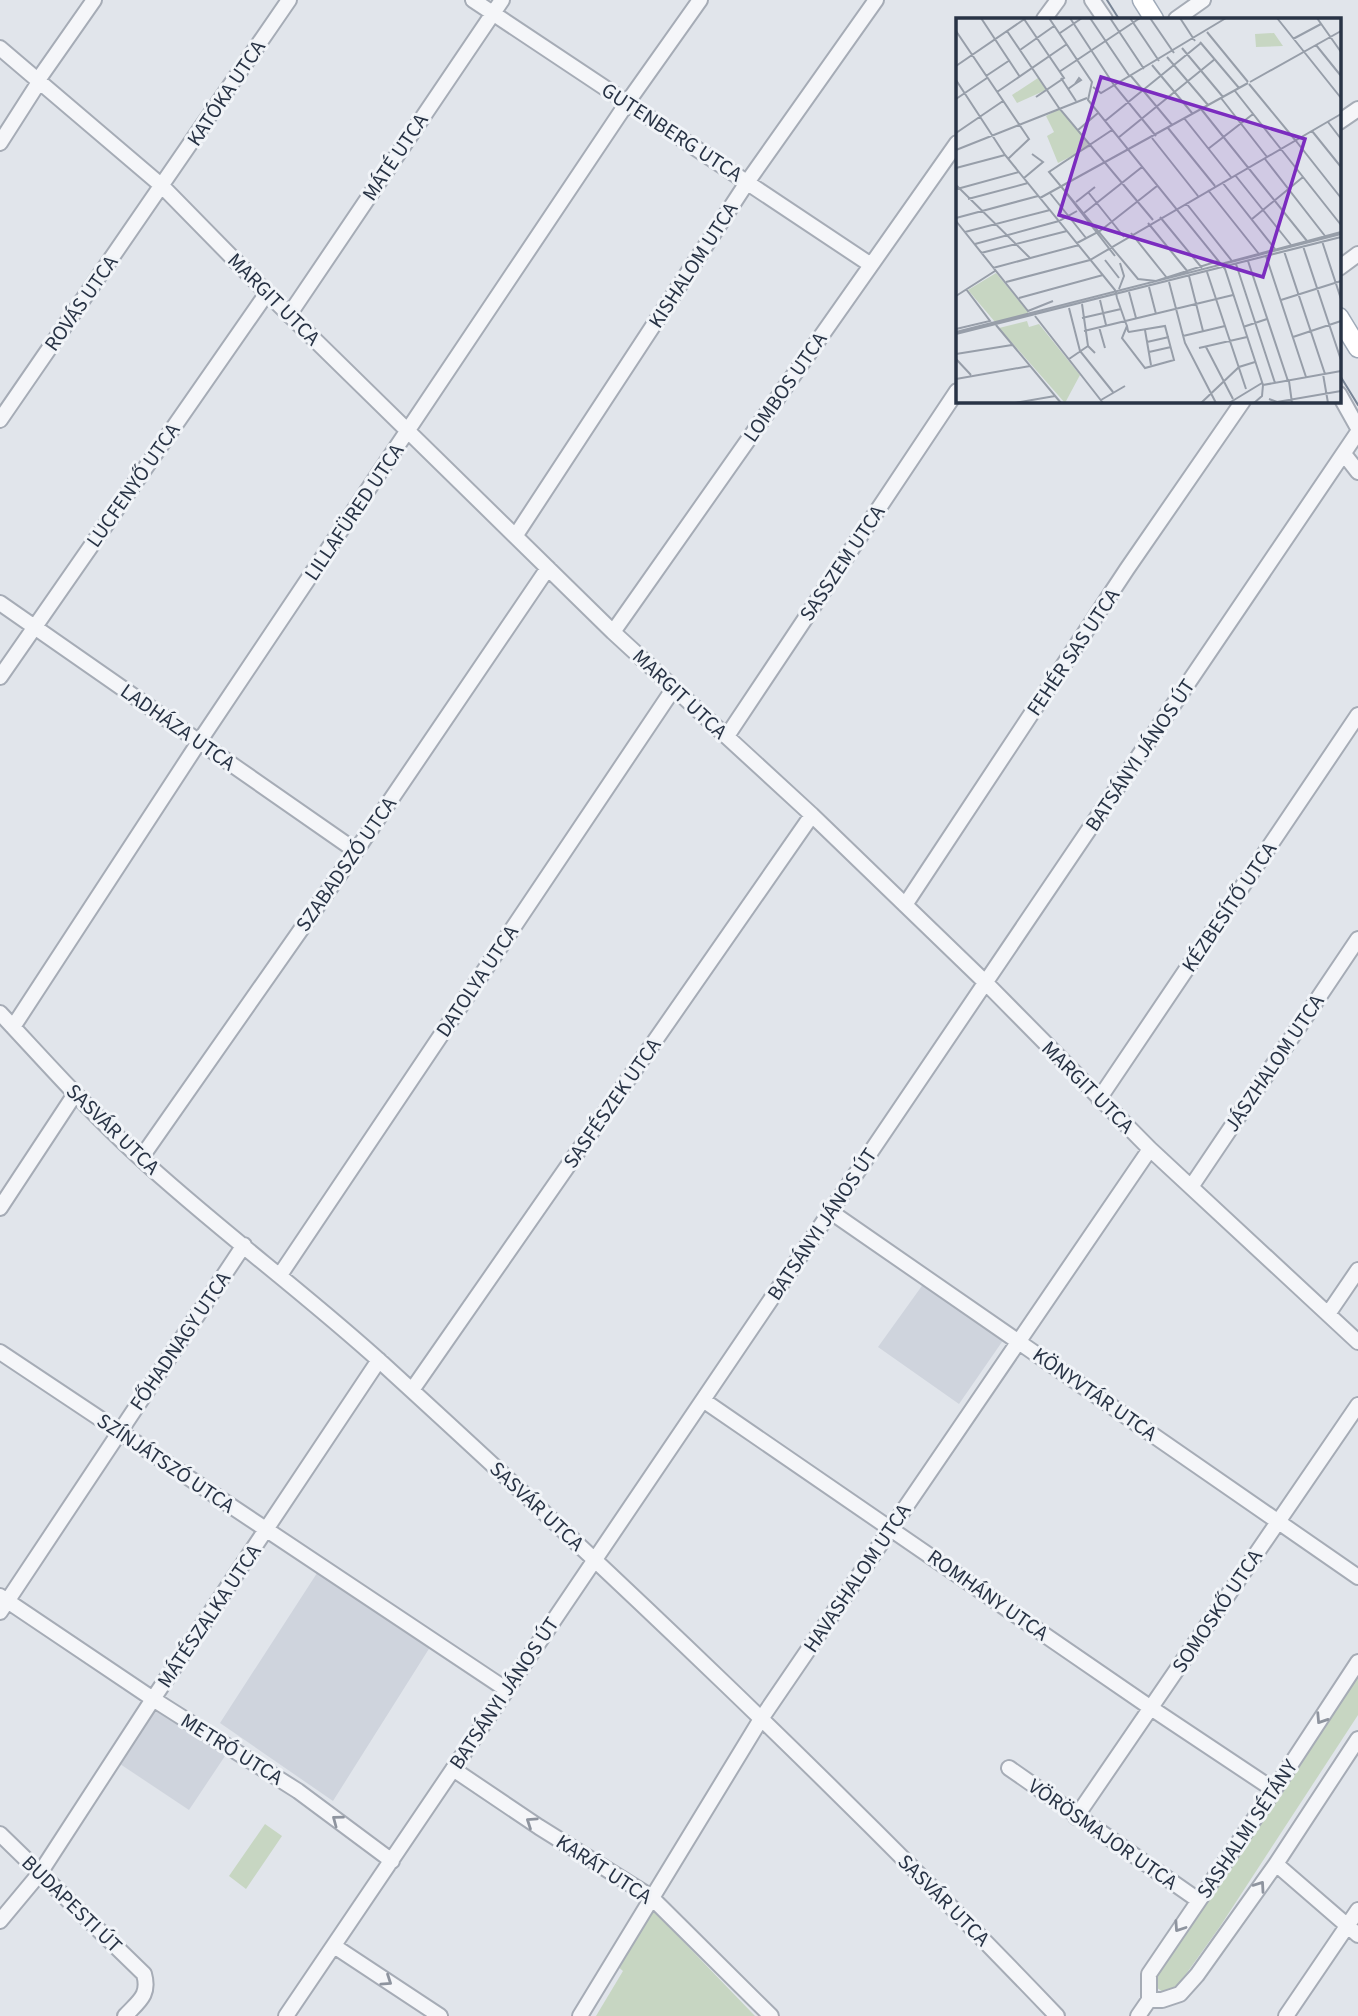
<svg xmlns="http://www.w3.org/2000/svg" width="1358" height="2016" viewBox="0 0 1358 2016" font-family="'Source Sans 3',sans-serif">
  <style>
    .built { fill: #cfd4dd }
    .green { fill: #c7d6c2 }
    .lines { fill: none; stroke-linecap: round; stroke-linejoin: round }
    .minor-casing { stroke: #a6acb6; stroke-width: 18 }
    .major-casing { stroke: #9faab8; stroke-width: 21 }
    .minor { stroke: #f5f6f9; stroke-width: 14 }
    .major { stroke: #fff; stroke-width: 18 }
    .tram { stroke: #798596; stroke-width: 2 }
    .oneway { stroke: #8e949f }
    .labels { text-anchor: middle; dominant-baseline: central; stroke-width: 6; stroke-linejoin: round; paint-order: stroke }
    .street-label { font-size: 21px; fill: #283345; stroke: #f1f4f8 }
    .inset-road { fill: none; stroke: #979ea9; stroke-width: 2 }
    .view { fill: #7b2cbf; fill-opacity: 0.15; stroke: #7b2cbf; stroke-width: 3.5 }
    .inset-edge { fill: none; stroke: #283345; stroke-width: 3.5 }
  </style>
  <rect width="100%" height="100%" fill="#e1e5eb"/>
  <path class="built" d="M924,1283L1004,1339L959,1404L878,1347Z
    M319,1570L432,1644L333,1801L220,1723Z
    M152,1703L227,1753L189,1810L114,1760Z"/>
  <path class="green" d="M1358,1669V1715L1219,1928L1176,1988L1163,1992L1153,1985V1974Z
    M265,1824L282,1836L246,1889L229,1876Z
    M649,1906L755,2016H596L623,1971L616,1965Z"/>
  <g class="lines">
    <g class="minor-casing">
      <path id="minor" d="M473,0L871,265
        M1092,0L1105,19
        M1044,19L1058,0
        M1176,19L1203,0
        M0,48L162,186L267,293L613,632L812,815L986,983L1150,1149L1358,1342
        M38,80L94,0
        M1339,122L1358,109
        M0,143L39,82
        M1339,268L1358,254
        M289,315L502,0
        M1339,394L1358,428
        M0,420L289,0
        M1344,454L1358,472
        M516,535L748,181L876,0
        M0,603L356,851
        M613,632L957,143
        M0,677L267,293
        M727,736L957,391
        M905,905L1127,569L1243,401
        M0,1013C45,1061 89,1111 137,1155C216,1228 304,1292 383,1364C614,1575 841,1790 1057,2016
        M13,1027L199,742L627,103L700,0
        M1099,1099L1358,715
        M141,1158L356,851L548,568
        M1191,1187L1358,939
        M0,1208L75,1094
        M831,1212L1358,1577
        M280,1275L674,688
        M1328,1314L1358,1270
        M0,1352L507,1690
        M412,1390L812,815
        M703,1400L1151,1708L1274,1790
        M0,1596L153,1699L298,1791L392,1861
        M0,1612L244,1245
        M1009,1768L1198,1900
        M453,1769L539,1827L651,1897L771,2016
        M1076,1817L1358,1405
        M0,1834L144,1974C150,1995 139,2001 125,2016
        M1276,1864L1358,1935
        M0,1921L40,1873L153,1699L379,1360
        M334,1946L440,2016
        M1149,2000H1162L1180,1994L1197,1975L1276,1864L1358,1739
        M286,2016L1358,432
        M580,2016L761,1719L1150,1149
        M1138,2016L1149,2000V1974L1274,1790L1358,1662
        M1286,2016L1358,1910"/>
    </g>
    <g class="major-casing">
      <path id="major" d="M1142,0L1154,19
        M1339,317L1358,348"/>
    </g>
    <use href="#minor" class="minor"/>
    <use href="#major" class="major"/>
    <path class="tram" d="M1107,0L1119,19
      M1339,374L1358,405"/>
  </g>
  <defs><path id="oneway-chevron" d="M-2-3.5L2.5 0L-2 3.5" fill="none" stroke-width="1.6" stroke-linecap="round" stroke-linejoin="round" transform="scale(1.75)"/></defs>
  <g class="oneway">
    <use href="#oneway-chevron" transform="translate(1321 1719) rotate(123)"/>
    <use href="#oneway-chevron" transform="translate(337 1820) rotate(-143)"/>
    <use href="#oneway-chevron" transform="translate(531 1822) rotate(-146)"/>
    <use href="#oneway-chevron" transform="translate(1260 1886) rotate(-55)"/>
    <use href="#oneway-chevron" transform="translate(1179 1927) rotate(124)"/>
    <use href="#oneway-chevron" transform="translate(387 1981) rotate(34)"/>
  </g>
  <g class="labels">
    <g class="street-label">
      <text transform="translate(226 93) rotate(-56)">KATÓKA UTCA</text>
      <text transform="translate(672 132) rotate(33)">GUTENBERG UTCA</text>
      <text transform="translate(395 157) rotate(-56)">MÁTÉ UTCA</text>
      <text transform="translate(693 265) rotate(-57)">KISHALOM UTCA</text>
      <text transform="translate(274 299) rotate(45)">MARGIT UTCA</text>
      <text transform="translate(81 303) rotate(-55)">ROVÁS UTCA</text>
      <text transform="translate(785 387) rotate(-55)">LOMBOS UTCA</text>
      <text transform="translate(133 485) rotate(-55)">LUCFENYŐ UTCA</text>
      <text transform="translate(354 512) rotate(-56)">LILLAFÜRED UTCA</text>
      <text transform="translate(842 563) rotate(-56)">SASSZEM UTCA</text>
      <text transform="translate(1073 652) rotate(-56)">FEHÉR SAS UTCA</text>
      <text transform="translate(680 694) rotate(43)">MARGIT UTCA</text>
      <text transform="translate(178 727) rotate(35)">LADHÁZA UTCA</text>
      <text transform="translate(1140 755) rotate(-56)">BATSÁNYI JÁNOS ÚT</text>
      <text transform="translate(346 864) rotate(-55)">SZABADSZÓ UTCA</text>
      <text transform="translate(1229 907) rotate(-56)">KÉZBESÍTŐ UTCA</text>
      <text transform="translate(477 981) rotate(-56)">DATOLYA UTCA</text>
      <text transform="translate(1274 1063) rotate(-56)">JÁSZHALOM UTCA</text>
      <text transform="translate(1088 1087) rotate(45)">MARGIT UTCA</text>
      <text transform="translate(612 1103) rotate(-55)">SASFÉSZEK UTCA</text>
      <text transform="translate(113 1129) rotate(44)">SASVÁR UTCA</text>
      <text transform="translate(822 1224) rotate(-56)">BATSÁNYI JÁNOS ÚT</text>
      <text transform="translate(180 1341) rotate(-56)">FŐHADNAGY UTCA</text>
      <text transform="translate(1095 1394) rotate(35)">KÖNYVTÁR UTCA</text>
      <text transform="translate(166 1463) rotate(34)">SZÍNJÁTSZÓ UTCA</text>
      <text transform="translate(537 1506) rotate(43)">SASVÁR UTCA</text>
      <text transform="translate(857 1578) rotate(-56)">HAVASHALOM UTCA</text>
      <text transform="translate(988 1595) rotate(35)">ROMHÁNY UTCA</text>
      <text transform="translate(1217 1611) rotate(-56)">SOMOSKŐ UTCA</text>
      <text transform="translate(209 1616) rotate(-56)">MÁTÉSZALKA UTCA</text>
      <text transform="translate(504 1693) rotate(-56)">BATSÁNYI JÁNOS ÚT</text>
      <text transform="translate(232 1749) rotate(32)">METRÓ UTCA</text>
      <text transform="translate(1247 1829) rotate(-56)">SASHALMI SÉTÁNY</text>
      <text transform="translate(1103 1834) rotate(35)">VÖRÖSMAJOR UTCA</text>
      <text transform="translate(604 1869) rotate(33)">KARÁT UTCA</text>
      <text transform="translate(944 1900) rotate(45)">SASVÁR UTCA</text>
      <text transform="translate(72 1904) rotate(44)">BUDAPESTI ÚT</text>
    </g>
  </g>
  <g transform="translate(956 18)">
    <rect width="385" height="385" fill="#e1e5eb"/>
    <path d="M318,15L327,28L300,29L299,16ZM82,60L90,72L61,85L56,77ZM103,91L136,128L102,145L91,118L98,114L90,98ZM40,255L72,294V296L39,304L12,272ZM71,303L73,309L83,306L124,357L109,385L43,310Z" fill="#c7d6c2"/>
    <path class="inset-road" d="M25,0L64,59M93,0L136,64L132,82L269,251L307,367M114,0L158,67L200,118M134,0L174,59M154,0L188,51M174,0L203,43M194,0L218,35M224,0L239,23M321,0L385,80M361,0L385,34M68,1L108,60L80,79M0,13L73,121L52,141M51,13L103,90L197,202M251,14L292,64M104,15L126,0M337,21L365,6M244,24L283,70M360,27L385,58M226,30L267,79M64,32L98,8M211,39L252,87M196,47L236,95M0,48L70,0M103,54L184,0M30,58L54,42M175,58L216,107M105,60L120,83M0,62L49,137L159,272L160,275L161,280L169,303L171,308L172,313L173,314L209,308L218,342L189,350L166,320L171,308M294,64L385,13M293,66L340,123M137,69L145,75L270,0M112,71L119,66L125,62L123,60L119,66M279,73L385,207M41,74L111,26M265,80L311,139M0,81L31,60M245,91L351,223M228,100L275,159M149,103L245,25M372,104L385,121M212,110L259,168M122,112L142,95M156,112L93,154L182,261L200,263L262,243M356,113L385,149M0,115L47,83M162,120L259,41M196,120L242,178M340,123L385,180M252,131L297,96M0,132L131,80M309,141L369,218M0,150L49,137M279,157L335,227M68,160L87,144L76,136M266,164L319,231M0,167L74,240M1,171L63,154M252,172L303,236M132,174L168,219M94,175L130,220M111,176L159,238M84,180L292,65M12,181L72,165M120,184L139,169M230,185L276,243M128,195L186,149M204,199L246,250M0,200L82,178M296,201L347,159M0,203L72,293L97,283M192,205L232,254M9,214L94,192M175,215L211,260M366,223L385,281M121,225L144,213L201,168M19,226L103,203L121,193M347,228L385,342M328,233L369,356M25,235L111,213M310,238L350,359M149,242L163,260M292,243L332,363M265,246L385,214M280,246L319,365M37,250L123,227M251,254L290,371M233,258L247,313M50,264L134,242L385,96M213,264L229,325L260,385M193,269L200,296M163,271L168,258L164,245M173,274L180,300M0,278L39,253M63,280L147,257M144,282L150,307M325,282L385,263M126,286L132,328L139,335M113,290L124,333L157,374M79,298L147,385M126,300L165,291M40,307L105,385M143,309L149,330M287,309L311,301M0,311L34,303L10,271M189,312L195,347M128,313L277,277M0,314L385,216M0,316L385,219M227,318L269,308M337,319L385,303M191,324L213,319M250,329L277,381M243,330L291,319M193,334L215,329M0,336L56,327M0,341L15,357M113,341L132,328M367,356L372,385M0,361L74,348M333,363L336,385M307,367L385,353M313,381L321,384L385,373M145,382L169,368M59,385L99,378M245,385L283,349L299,344M273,385L306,365M298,385L306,378L307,367"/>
    <path class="view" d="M145,59L349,121L307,259L103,197Z"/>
    <rect width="385" height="385" class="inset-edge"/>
  </g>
</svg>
